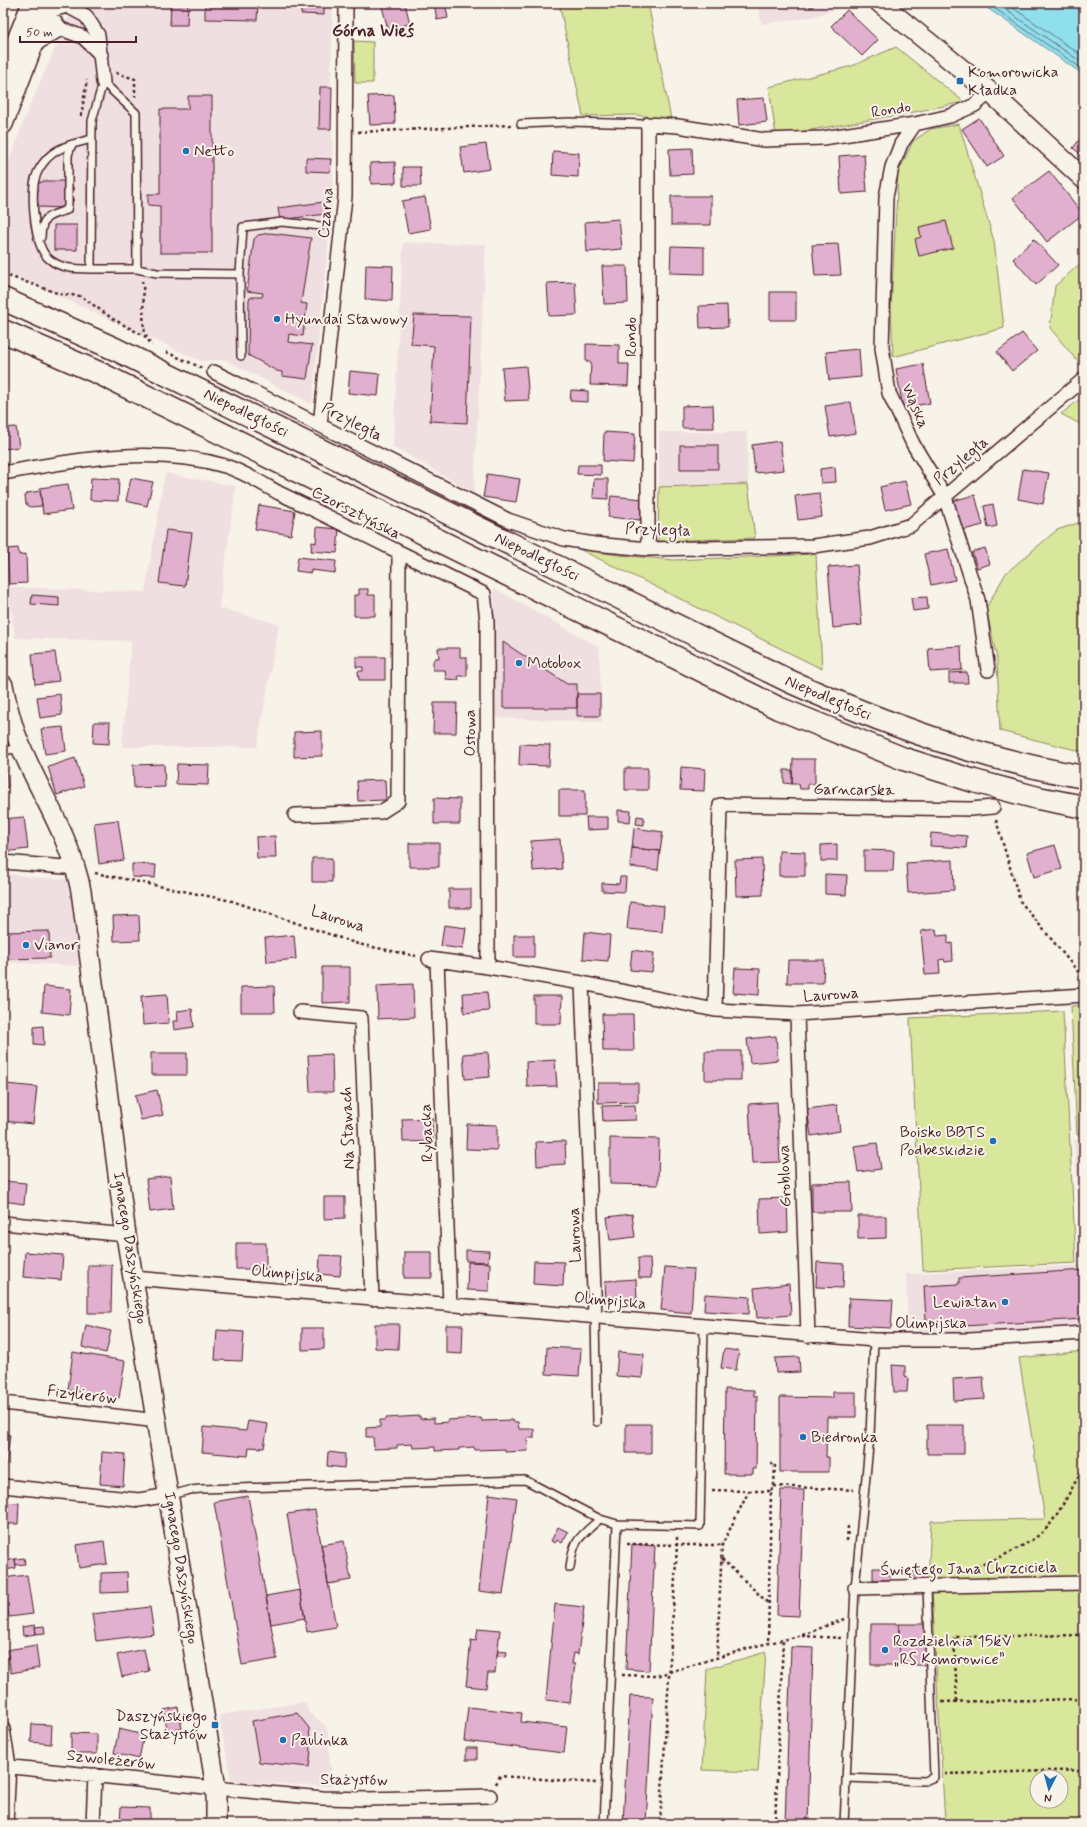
<svg xmlns="http://www.w3.org/2000/svg" width="1087" height="1827" viewBox="0 0 1087 1827" font-family="Mynerve,sans-serif">
  <style>
    .built { fill: #f0dfe0 }
    .green { fill: #d8e79b; stroke: #918363; fill-rule: evenodd }
    .water { fill: #8fdfec; stroke: #73929f }
    .lines { fill: none; stroke-linecap: round; stroke-linejoin: round }
    .shore { stroke: #666c78; stroke-width: 1 }
    .building { fill: #e1b0ce; stroke: #4a1f2b }
    .lane-casing { stroke: #4a1f2b; stroke-width: 10 }
    .street-casing { stroke: #4a1f2b; stroke-width: 16 }
    .secondary-casing { stroke: #4a1f2b; stroke-width: 22 }
    .highway-casing { stroke: #4a1f2b; stroke-width: 25 }
    .path { stroke: #4a1f2b; stroke-width: 2.5; stroke-dasharray: 3 3; stroke-linecap: butt }
    .lane { stroke: #f7f3e8; stroke-width: 7 }
    .street { stroke: #f7f3e8; stroke-width: 13 }
    .secondary { stroke: #f7f3e8; stroke-width: 19 }
    .highway { stroke: #f7f3e8; stroke-width: 22 }
    .poi-dot { fill: #1f6fb2; stroke: #f7f3e8; stroke-width: 1.5 }
    .labels { text-anchor: middle; dominant-baseline: central; stroke-width: 4; stroke-linejoin: round; paint-order: stroke }
    .poi-label { font-size: 16px; fill: #4a1f2b; stroke: #f7f3e8; text-anchor: start }
    .street-label { font-size: 16px; fill: #4a1f2b; stroke: #f7f3e8 }
    .neighbourhood-label { font-size: 17px; font-weight: bold; fill: #4a1f2b; stroke: #f7f3e8 }
  </style>
  <rect width="100%" height="100%" fill="#f7f3e8"/>
  <filter id="ink" filterUnits="userSpaceOnUse"><feTurbulence type="fractalNoise" baseFrequency=".025" numOctaves="2"/><feDisplacementMap in="SourceGraphic" scale="8" xChannelSelector="R" yChannelSelector="G"/><feConvolveMatrix kernelMatrix="1 2 1 2 8 2 1 2 1" color-interpolation-filters="sRGB"/></filter>
  <g filter="url(#ink)">
    <path class="built" d="M75,3H333L331,79L333,194L312,404L225,360L201,361L3,271V179L27,112Z
      M757,3H851L852,4L811,17L762,24Z
      M403,243L486,244L474,493L393,447Z
      M659,432H747L748,484L659,487Z
      M165,473L236,486L219,608L279,624L257,747H122L131,641L15,638L8,587L145,592Z
      M494,588L599,647L602,722L495,718Z
      M3,873L40,878L68,879L81,966L3,962Z
      M1074,1140H1084V1325L969,1335L908,1332L906,1274L1082,1265Z
      M305,1702L309,1713L325,1725L328,1733L332,1787L231,1781L219,1715Z"/>
    <path class="green" d="M559,3H648L671,119L635,115L583,116Z
      M354,41L373,42V83H355Z
      M896,47L964,102L904,114L776,136L769,87L852,66Z
      M959,124L994,241L1004,328L893,357L891,307L898,173L913,141L931,129Z
      M1084,260V366L1082,367L1050,328L1055,286Z
      M1084,396V426L1061,414Z
      M748,484L755,538L658,541L659,487Z
      M1084,521V752L1000,731L997,659L986,608L1006,573L1057,530Z
      M579,549L618,555L674,560L816,554L822,669Z
      M1084,1005V1134L1077,1135L1071,1006Z
      M1063,1011L1076,1263L923,1270L910,1018Z
      M1084,1351V1576L928,1582L931,1521L1045,1519L1019,1358Z
      M1084,1588V1824H945L932,1591ZM1037,1777H1061V1801H1037Z
      M766,1652L758,1772L702,1770L707,1669Z"/>
    <path class="water" d="M980,3H1070L1084,12V75Z"/>
    <g class="lines">
      <path class="shore" d="M987,3L1084,70
        M996,3L1084,64
        M1006,3L1084,57"/>
    </g>
    <path class="building" d="M171,3H188L187,25H170Z
      M205,3H258L257,20L205,19Z
      M301,3H324V15L301,14Z
      M381,3H405L410,24L388,29Z
      M434,3H445L448,18L437,20Z
      M729,3H749L730,8Z
      M807,3H816L811,8Z
      M847,10L878,40L862,56L831,26Z
      M320,87H332L331,129H319Z
      M394,95L395,124L370,125L368,96Z
      M188,96H212V253H160V206L148,205V194H160V109H188Z
      M764,98L767,122L739,125L737,100Z
      M979,118L1004,156L987,167L962,129Z
      M1084,134V157L1073,148Z
      M486,144L490,169L464,173L460,147Z
      M692,148L693,174L670,175L669,149Z
      M553,151L579,153L578,177L552,175Z
      M864,154L867,192L841,194L839,156Z
      M306,158L331,159L330,172L306,171Z
      M395,162L396,183L371,184L370,163Z
      M403,167H420L421,186H403Z
      M1049,171L1083,214L1047,242L1013,198Z
      M44,181H65L71,184L74,189L72,195L74,199L72,203L64,208L40,207L36,201V188L39,183Z
      M671,196H711V225H671Z
      M425,197L431,229L408,233L402,201Z
      M324,202L326,214L280,220L278,208Z
      M619,219L622,249L587,252L585,222Z
      M946,221L953,248L919,256L915,239L921,237L919,227Z
      M54,225H77V250H54Z
      M270,233L311,238L301,303L307,304L303,336L289,334L288,342L312,345L307,379L282,376V372L277,371L248,355L249,299L251,297H262L263,293L247,291L254,239L258,235Z
      M1034,239L1058,265L1036,285L1013,259Z
      M838,244L841,275L815,276L812,245Z
      M671,246L704,247V274L670,273Z
      M366,265L393,266L392,301L365,299Z
      M602,266H627L628,303L604,304Z
      M575,282L577,315L549,316L547,283Z
      M770,292H796V320H770Z
      M727,305L728,327L700,328L699,306Z
      M414,315L471,316L467,423L430,421L434,346L411,344Z
      M1022,333L1037,351L1012,371L997,352Z
      M586,344L619,345V364H629L628,386L590,385L591,362H586Z
      M859,349L861,377L829,380L826,352Z
      M923,364L930,403L903,408L896,369Z
      M526,366L529,400L505,401L502,368Z
      M350,371L380,374L378,396L348,393Z
      M571,390L588,391V402L570,401Z
      M851,402L856,433L830,437L825,406Z
      M713,405L714,428H682V406Z
      M16,427L19,447L3,449V428Z
      M604,432L635,434L633,463L603,461Z
      M780,441L784,470L755,473L752,445Z
      M680,445H718V469H680Z
      M578,465H601V475L577,474Z
      M835,467L836,482L821,483L820,469Z
      M1023,469L1049,473L1043,504L1018,499Z
      M487,474L520,479L516,502L483,497Z
      M91,478L119,479L118,501L90,500Z
      M131,478L153,482L147,506L126,501Z
      M594,479H608V499L593,498Z
      M905,481L911,504L885,510L880,487Z
      M68,484L72,510L43,514L40,488Z
      M40,491L42,506L30,507L26,504L25,496L28,493Z
      M819,493L822,517L798,520L795,496Z
      M975,495L983,525L960,531L952,501Z
      M611,496L643,499L640,520L608,517Z
      M993,504L997,526L988,528L984,506Z
      M259,505L295,511L291,535L255,529Z
      M317,527L339,529L337,553L311,551L312,542L316,543Z
      M166,530L192,533L185,586L159,583Z
      M18,548L19,555L26,554L27,583L9,584L7,549Z
      M985,548L990,564L977,568L972,552Z
      M948,549L955,580L931,585L924,554Z
      M298,557L336,561L335,573L311,570V573L296,571Z
      M857,565L862,625L833,628L828,567Z
      M359,589H368V595H375V616H354V595H359Z
      M32,595L59,597V606L31,604Z
      M927,597L928,609L913,611L911,598Z
      M503,642L567,684H577V708H503Z
      M961,646L962,670L930,672L928,648Z
      M438,648H460V657H467V676H458L459,680L446,679L445,670H433V661L435,658H439Z
      M55,652L59,681L35,684L32,654Z
      M356,657H385V680H359L358,671H363V667H356Z
      M967,672L968,683H949V673Z
      M60,694L62,715L40,718L37,697Z
      M577,694H600V716H577Z
      M434,703H457L456,733H433Z
      M94,722H110L109,744L93,743Z
      M63,727L66,751L45,754L41,729Z
      M322,731V756L294,757V732Z
      M520,744L550,745L549,766L519,765Z
      M75,758L84,786L57,795L48,767Z
      M793,759H815V784H808V789H800L799,784H792Z
      M3,762H5L8,787L3,788Z
      M164,764L165,787L134,788L133,765Z
      M177,764L209,765L208,785L176,784Z
      M681,767L705,769L704,791L680,790Z
      M625,768H648V790H625Z
      M784,770H792V784L784,783Z
      M385,780L386,800L358,801L357,781Z
      M559,790H585V816H559Z
      M434,798L460,799V824H434Z
      M618,810L631,811L630,822L618,821Z
      M637,816L644,817V825L636,824Z
      M24,817L28,849L4,852L3,819Z
      M586,817H608V829L587,830Z
      M118,820L124,860L99,864L94,823Z
      M634,828L663,832L660,851L632,848Z
      M931,833L967,836L966,848L930,846Z
      M275,836L276,858H257L256,837Z
      M560,839L562,869L533,871L531,841Z
      M409,843H439V867H409Z
      M837,844V861H821V845Z
      M1055,845L1062,869L1034,877L1027,853Z
      M632,848L660,851L658,870L630,867Z
      M864,850L894,851L893,871H864Z
      M779,851L805,852V876H779Z
      M312,858H332V882H312Z
      M762,859L763,895L736,896L735,860Z
      M953,860L954,890L908,893L906,863Z
      M132,864L156,865L155,878L132,877Z
      M825,874L847,875L846,895L825,894Z
      M620,877H626L625,892L602,891V883L619,884Z
      M449,889H471V908H449Z
      M630,902L664,906L662,932L627,929Z
      M139,915L140,940L114,941L113,916Z
      M444,925L466,928L463,949L441,946Z
      M936,929L937,936L948,935V944L952,943L953,961L945,962L944,959L939,960L940,974L925,975L921,931Z
      M49,931L50,958L3,959V932Z
      M585,932L610,935L608,961L583,959Z
      M294,935L296,959L267,962L265,938Z
      M514,935H534V957H514Z
      M632,950L654,953L652,972L630,970Z
      M788,960H824L823,983H787Z
      M322,967H350V1002L322,1003Z
      M735,968L760,969L759,995L733,993Z
      M413,984L414,1017L378,1019L377,986Z
      M44,986L71,989L69,1015L42,1012Z
      M274,986L275,1012H241V987Z
      M487,992L489,1011L464,1013L463,993Z
      M167,994L169,1023L143,1025L141,996Z
      M534,996H562L561,1024H534Z
      M192,1009L194,1027L174,1030L173,1021H178L177,1011Z
      M602,1014H633L634,1051H603Z
      M43,1026L44,1045L34,1044V1027Z
      M776,1036L778,1060L750,1063L747,1039Z
      M705,1051H741V1080H705Z
      M488,1052L490,1077L465,1079L463,1054Z
      M151,1053H187V1075H151Z
      M332,1054L333,1092H310L308,1055Z
      M555,1060L557,1086L527,1087L526,1062Z
      M598,1083H638V1102L598,1103Z
      M6,1084L37,1087L33,1124L3,1121Z
      M157,1090L163,1115L141,1120L135,1095Z
      M777,1102L780,1162L752,1163L749,1104Z
      M635,1105L636,1120L603,1121L602,1106Z
      M837,1105L840,1131L811,1136L807,1109Z
      M432,1118L433,1141L403,1142L402,1119Z
      M467,1124L497,1125V1150L466,1149Z
      M610,1138L659,1139L658,1185L610,1184Z
      M565,1141L566,1164L537,1166L536,1142Z
      M877,1143L881,1169L858,1172L854,1146Z
      M170,1176L173,1209L150,1212L146,1179Z
      M3,1181L26,1183L24,1204L3,1201Z
      M851,1182L852,1212H812V1183Z
      M324,1197H345V1218L324,1219Z
      M787,1198L788,1232L760,1234L759,1199Z
      M632,1214L635,1237L610,1240L607,1217Z
      M858,1216H886V1238L858,1239Z
      M236,1243H266V1269H236Z
      M466,1250L489,1251L488,1262L466,1261Z
      M25,1252L63,1255L61,1280L23,1277Z
      M404,1252H432V1278H404Z
      M320,1255L342,1256L340,1276L319,1274Z
      M638,1258H650L651,1278H639Z
      M534,1261L564,1262L563,1286L533,1284Z
      M468,1262L490,1263L489,1291L467,1290Z
      M817,1262L844,1264L843,1288L816,1287Z
      M88,1265H112L111,1313H88Z
      M665,1267L694,1269L691,1313L661,1310Z
      M1084,1270V1319L963,1326L962,1324L933,1326V1320H926L924,1286L959,1284V1278Z
      M636,1279L637,1299L606,1301L605,1281Z
      M789,1284L791,1315L757,1318L754,1288Z
      M705,1294L750,1297L749,1314L704,1311Z
      M849,1298L893,1300L891,1328L848,1326Z
      M375,1324H399L398,1349L375,1348Z
      M86,1325L111,1331L106,1353L82,1347Z
      M446,1325H463L462,1354L446,1353Z
      M302,1328H324V1349L302,1350Z
      M217,1330L244,1332L242,1361L215,1360Z
      M547,1347L581,1349L579,1376L546,1374Z
      M724,1349L739,1351L736,1370L721,1368Z
      M73,1352L125,1361L119,1398L68,1390Z
      M618,1352L644,1354L642,1378L616,1376Z
      M3,1355L8,1356L4,1384H3Z
      M799,1357L800,1372L776,1373L775,1358Z
      M892,1365L905,1366V1377L908,1378L907,1392H894Z
      M983,1377L985,1399L954,1401L953,1379Z
      M725,1389L754,1390V1396H757L756,1469H753V1474H724Z
      M833,1392H856V1417H827L826,1457H829V1472H780V1397L833,1398Z
      M420,1416V1419L434,1418V1423L448,1422L447,1420L481,1418L482,1421L513,1420V1422H518L519,1429H534V1438H527L528,1451L505,1452V1449L475,1450L474,1447L459,1448V1450L435,1451V1447L413,1448L412,1444L397,1445V1448L374,1449L373,1437H366V1428L380,1427V1420H386V1418Z
      M248,1421L268,1424L264,1448L249,1447L248,1456L202,1452L204,1427L246,1431Z
      M626,1424H651V1453H626Z
      M927,1425H964V1454H927Z
      M3,1434L10,1435L6,1466H3Z
      M102,1452L125,1454L123,1486L100,1484Z
      M328,1452L345,1454L344,1468L327,1466Z
      M781,1490H804L799,1616L777,1615Z
      M489,1494L517,1498L503,1594L479,1591Z
      M248,1496L277,1659L242,1665L214,1502Z
      M3,1502L19,1503L18,1524H3Z
      M315,1510L336,1627L307,1632L287,1514Z
      M558,1527L568,1532L562,1543L557,1540L555,1543L551,1541Z
      M104,1541L107,1564L79,1568L76,1545Z
      M344,1541L351,1580L328,1584L321,1545Z
      M632,1544L655,1546L649,1671L626,1669Z
      M24,1558L25,1564L16,1565L15,1559Z
      M15,1559L16,1568L5,1570L4,1561Z
      M873,1568H890V1580H873Z
      M914,1570H926V1580H913Z
      M127,1572L128,1592L101,1593V1573Z
      M27,1575L33,1614L9,1617L3,1578Z
      M300,1590L305,1618L271,1624L266,1596Z
      M555,1604L584,1607L578,1654L574,1653L572,1664H575L570,1703L546,1700Z
      M150,1607L154,1634L96,1641L92,1614Z
      M871,1624H899V1665H871Z
      M899,1624H927V1665H899Z
      M35,1625L36,1634L23,1636L22,1627Z
      M44,1626L45,1633L36,1634L35,1627Z
      M478,1628L500,1630L495,1673H488L486,1688L466,1686L471,1640L476,1641Z
      M36,1645L39,1668L11,1673L7,1650Z
      M791,1647L813,1648L808,1824H785Z
      M144,1649L149,1671L122,1677L117,1655Z
      M498,1651L507,1652L506,1657L497,1656Z
      M630,1696L653,1697L646,1824H623Z
      M178,1707L182,1729L167,1731L164,1710Z
      M468,1707L522,1713L521,1722L567,1727L564,1753L464,1741Z
      M297,1713L309,1728L311,1751L309,1767L259,1762L252,1721Z
      M32,1724L52,1725L51,1744L31,1742Z
      M119,1729L144,1735L139,1759L114,1753Z
      M71,1733L97,1734V1754H71Z
      M466,1748H477V1760H466Z
      M121,1807L150,1808V1824H120Z"/>
    <g class="lines">
      <g class="lane-casing">
        <path id="lane" d="M103,82L136,113L137,269H91L92,121Z
          M521,124L569,122L648,124
          M41,237C42,215 49,216 67,210L68,205V155L72,144
          M91,269C75,269 60,269 48,258C34,245 32,202 34,184C35,177 39,168 44,162C55,147 75,143 92,139
          M137,269L157,273L240,274
          M241,356L240,274L243,227L282,222L321,226
          M3,751L21,748
          M595,1317L597,1422
          M170,1495L190,1490L201,1489L525,1480L600,1519L617,1524L700,1526L704,1327
          M570,1568C573,1539 580,1537 600,1519
          M846,1778L925,1781L934,1777L927,1587
          M604,1824L617,1524
          M844,1824L855,1588L870,1436L874,1340"/>
      </g>
      <g class="street-casing">
        <path id="street" d="M45,5L46,10L61,29L83,37L101,55
          M42,13L67,6L86,16L98,35L103,82
          M31,47L61,29
          M915,124L901,144L892,167L886,197L882,348L889,393L913,444L945,497L978,600L988,670
          M214,372L508,520L564,539L594,544L648,549L813,546L870,538L911,525L1084,379
          M320,425L345,197L346,3
          M3,473C75,460 152,445 225,466C242,471 263,484 279,493C319,512 359,532 399,552L398,801L381,812L295,815
          M648,549V124L678,126L764,140L823,138L915,124L950,116L975,105L990,92
          M399,552L484,594L487,621L488,967
          M3,862L77,868
          M429,959L488,967L582,983L715,1010L797,1014L1084,995
          M437,960L450,1305
          M582,983L595,1317
          M715,1010L720,805L971,809L993,807
          M300,1012L361,1018L372,1299
          M797,1014L808,1336
          M3,1223L126,1235
          M133,1278L874,1340H969L1084,1333
          M3,1403L158,1421
          M3,1486L139,1500L169,1495
          M855,1588L1084,1583
          M3,1729L9,1766L6,1824
          M3,1766L225,1789L323,1798L367,1799L490,1796
          M93,1824L95,1775"/>
      </g>
      <g class="secondary-casing">
        <path id="secondary" d="M880,3L990,92L1084,179
          M3,78L16,42L32,3
          M3,124L49,3
          M3,685C7,706 12,727 21,747C41,795 71,839 81,891L126,1235L216,1788V1824"/>
      </g>
      <g class="highway-casing">
        <path id="highway" d="M3,299L115,349L789,681C885,724 980,759 1084,777
          M3,331L101,374L778,708L904,759L974,781L1038,798L1084,807"/>
      </g>
      <path class="path" d="M116,73L135,79V97
        M81,116L87,80
        M358,132L511,125
        M3,274L60,294L81,296L113,319L146,337
        M142,281C147,301 137,330 152,345
        M166,352L202,368
        M996,820L1020,901L1084,979
        M95,873L232,901L358,944L416,956
        M774,1486L854,1490
        M712,1490L749,1491L722,1545L717,1657
        M749,1491H771L768,1643
        M771,1491L774,1486L775,1464H771
        M677,1537V1545H722
        M847,1541L848,1526
        M627,1544L677,1545L660,1824
        M722,1559L769,1604
        M966,1571C991,1561 1036,1544 1051,1523C1064,1505 1073,1485 1084,1467
        M802,1636L843,1638
        M622,1675L656,1676L756,1646L800,1636L844,1619
        M957,1701L954,1637L1084,1635
        M942,1702L1084,1699
        M945,1774L1084,1770
        M496,1784L500,1776L596,1783
        M775,1824L783,1640"/>
      <use href="#lane" class="lane"/>
      <use href="#street" class="street"/>
      <use href="#secondary" class="secondary"/>
      <use href="#highway" class="highway"/>
    </g>
  </g>
  <g class="poi-dot">
    <rect x="956" y="77" width="8" height="8" rx="2"/>
    <circle cx="186" cy="151" r="4"/>
    <circle cx="277" cy="319" r="4"/>
    <circle cx="519" cy="663" r="4"/>
    <circle cx="26" cy="945" r="4"/>
    <circle cx="993" cy="1141" r="4"/>
    <circle cx="1005" cy="1302" r="4"/>
    <circle cx="803" cy="1437" r="4"/>
    <circle cx="885" cy="1650" r="4"/>
    <rect x="211" y="1721" width="8" height="8" rx="2"/>
    <circle cx="283" cy="1740" r="4"/>
  </g>
  <g class="labels">
    <g class="poi-label">
      <text x="968" y="72">Komorowicka<tspan x="968" dy="18">Kładka</tspan></text>
      <text x="194" y="151">Netto</text>
      <text x="285" y="319">Hyundai Stawowy</text>
      <text x="527" y="663">Motobox</text>
      <text x="34" y="945">Vianor</text>
      <text x="985" y="1132" text-anchor="end">Boisko BBTS<tspan x="985" dy="18">Podbeskidzie</tspan></text>
      <text x="997" y="1302" text-anchor="end">Lewiatan</text>
      <text x="811" y="1437">Biedronka</text>
      <text x="893" y="1641">Rozdzielnia 15kV<tspan x="893" dy="18">„RS Komorowice”</tspan></text>
      <text x="207" y="1716" text-anchor="end">Daszyńskiego<tspan x="207" dy="18">Stażystów</tspan></text>
      <text x="291" y="1740">Paulinka</text>
    </g>
    <g class="street-label">
      <text transform="translate(891 110) rotate(-9)">Rondo</text>
      <text transform="translate(326 213) rotate(-85)">Czarna</text>
      <text transform="translate(631 337) rotate(-90)">Rondo</text>
      <text transform="translate(915 406) rotate(67)">Wąska</text>
      <text transform="translate(246 413) rotate(26)">Niepodległości</text>
      <text transform="translate(352 422) rotate(27)">Przyległa</text>
      <text transform="translate(961 461) rotate(-40)">Przyległa</text>
      <text transform="translate(356 513) rotate(27)">Czorsztyńska</text>
      <text transform="translate(658 530) rotate(2)">Przyległa</text>
      <text transform="translate(537 557) rotate(26)">Niepodległości</text>
      <text transform="translate(828 698) rotate(23)">Niepodległości</text>
      <text transform="translate(470 733) rotate(-90)">Ostowa</text>
      <text transform="translate(854 790) rotate(1)">Garncarska</text>
      <text transform="translate(338 919) rotate(18)">Laurowa</text>
      <text transform="translate(831 995) rotate(-4)">Laurowa</text>
      <text transform="translate(348 1128) rotate(-92)">Na Stawach</text>
      <text transform="translate(427 1133) rotate(-92)">Rybacka</text>
      <text transform="translate(785 1176) rotate(-92)">Groblowa</text>
      <text transform="translate(575 1235) rotate(-92)">Laurowa</text>
      <text transform="translate(130 1248) rotate(81)">Ignacego Daszyńskiego</text>
      <text transform="translate(287 1274) rotate(5)">Olimpijska</text>
      <text transform="translate(610 1301) rotate(5)">Olimpijska</text>
      <text x="931" y="1323">Olimpijska</text>
      <text transform="translate(82 1395) rotate(7)">Fizylierów</text>
      <text transform="translate(181 1568) rotate(81)">Ignacego Daszyńskiego</text>
      <text transform="translate(969 1569) rotate(-1)">Świętego Jana Chrzciciela</text>
      <text transform="translate(111 1760) rotate(6)">Szwoleżerów</text>
      <text transform="translate(354 1780) rotate(1)">Stażystów</text>
    </g>
    <g class="neighbourhood-label">
      <text x="373" y="31">Górna Wieś</text>
    </g>
  </g>
  <rect width="1087" height="1827" fill="none" stroke="#f7f3e8" stroke-width="16"/>
  <rect x="8" y="8" width="1071" height="1811" fill="none" stroke="#4a1f2b" stroke-width="1.5" filter="url(#ink)"/>
  <g transform="translate(1049 1789) rotate(186)"><circle r="19" fill="#f7f3e8" stroke="#b29e9c"/>
  <path d="M0-3L7 15L0 10L-7 15Z" fill="#1f6fb2"/>
  <text y="-6" font-size="11" font-weight="bold" text-anchor="middle" fill="#4a1f2b">N</text>
  </g>
  <path d="M20 36v6h116v-6" fill="none" stroke="#4a1f2b" stroke-width="2"/>
  <text x="26" y="36" font-size="12" fill="#4a1f2b" stroke="#f7f3e8" stroke-width="3" paint-order="stroke">50 m</text>
</svg>
